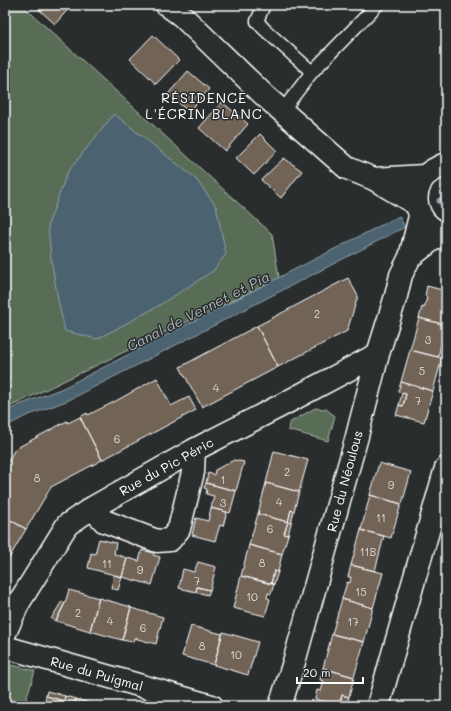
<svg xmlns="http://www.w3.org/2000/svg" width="451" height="711" viewBox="0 0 451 711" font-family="Mali,sans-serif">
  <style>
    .green { fill: #596c56; stroke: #acb6aa }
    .water { fill: #4b636f; stroke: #93a1a9 }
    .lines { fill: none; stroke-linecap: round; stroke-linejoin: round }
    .stream { stroke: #93a1a9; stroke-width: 7 }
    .building { fill: #716357; stroke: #fff }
    .lane-casing { stroke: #fff; stroke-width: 15 }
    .street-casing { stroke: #fff; stroke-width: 25 }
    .lane { stroke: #2a2d2e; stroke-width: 12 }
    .street { stroke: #2a2d2e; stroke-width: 22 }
    .labels { text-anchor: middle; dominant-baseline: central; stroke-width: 3; stroke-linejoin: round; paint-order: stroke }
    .number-label { font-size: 11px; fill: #dcd8d5 }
    .street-label { font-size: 13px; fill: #fff; stroke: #2a2d2e }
    .neighbourhood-label { font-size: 14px; letter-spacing: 1px; fill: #fff; stroke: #2a2d2e }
    .water-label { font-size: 14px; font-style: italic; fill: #aeb9be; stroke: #2a2d2e }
  </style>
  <rect width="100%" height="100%" fill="#2a2d2e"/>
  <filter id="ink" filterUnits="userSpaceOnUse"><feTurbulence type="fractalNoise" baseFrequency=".025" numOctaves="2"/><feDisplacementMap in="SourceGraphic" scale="8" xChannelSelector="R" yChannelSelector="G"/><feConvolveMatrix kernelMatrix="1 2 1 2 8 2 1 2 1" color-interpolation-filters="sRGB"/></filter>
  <g filter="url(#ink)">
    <path class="green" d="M5,5H22L272,234L279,278L5,409Z
      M315,408L326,409L335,416L328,441L288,430L289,423Z
      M12,665L35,671L24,706H5V678Z"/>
    <path class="water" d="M114,114L195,178L216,206L226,254L213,271L155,308L97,339L65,331L58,300L51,258L48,225L67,173Z
      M399,216L405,227L69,400L24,417L5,427V412L19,405L63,388Z"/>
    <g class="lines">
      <path class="stream" d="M440,201L446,198"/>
    </g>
    <path class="building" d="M34,5H72L55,24Z
      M153,35L179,60L156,84L130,59Z
      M188,71L209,89L189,112L168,94Z
      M222,102L248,124L225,151L199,128Z
      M260,134L277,151L254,175L236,158Z
      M284,158L302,171L281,198L261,180Z
      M348,278L358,296L347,331L278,367L257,326Z
      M427,286L446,291V325L419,318L422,307L424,308L427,297L425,296Z
      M419,318L446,325L438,357L410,350Z
      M257,326L278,367L202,407L180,367Z
      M410,350L442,358L433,391L401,382Z
      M157,378L171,406L189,397L196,410L102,460L80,417L87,413L88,415L114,402Z
      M401,382L433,391L424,422L396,415L399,405L403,406L406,394L398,392Z
      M402,393L406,394L403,406L399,405Z
      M80,417L102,460L51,487L26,529L5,517V467L15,449L67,421L68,423Z
      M274,451L308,460L299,492L266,483Z
      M234,460L244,462L236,491L206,483L208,473L214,475L215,470Z
      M379,463L411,472L402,504L370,495Z
      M206,483L236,491L230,513L211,508L214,496L206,494L207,489L204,488Z
      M266,483L299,492L294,511L291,510L288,522L258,514Z
      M370,495L401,504L391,538L361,530Z
      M211,508L227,512L223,526L220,525L215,541L192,535L196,518L208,521Z
      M291,510L294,511L291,523L288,522Z
      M258,514L288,522L284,534L288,535L282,554L249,545Z
      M5,517L26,529L5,565Z
      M288,522L291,523L288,535L284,534Z
      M361,530L384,536L375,571L351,565Z
      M99,539L116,543L114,554L127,558L122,577L88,568L91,553L95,554Z
      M249,545L282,554L278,572L274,571L271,584L241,576Z
      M142,550L154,553L153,555L160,557L152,585L122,577L127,558L139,561Z
      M198,562L216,567L210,590L197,587L196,592L179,588L183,569L194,572Z
      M351,565L383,573L373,608L342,599L347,582L350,583L351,577H348Z
      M274,571L278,572L274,584H271Z
      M114,575L122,577L118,590L111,588Z
      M241,576L274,584L271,594L268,593L267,598L270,599L265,616L233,608Z
      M197,587L210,590L208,595L196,592Z
      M69,590L99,598L90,631L56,621L65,603Z
      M99,598L131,607L122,640L90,631Z
      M342,599L373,608L364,642L332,634Z
      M62,601L65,603L56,621L51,619Z
      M131,608L163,617L156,644L134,638L133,642L122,640Z
      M191,626L222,634L214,665L182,656Z
      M223,632L258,642L248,675L214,665Z
      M332,634L364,642L354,677L323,668Z
      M323,668L354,677L349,697L342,695L339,706L315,699L317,690L321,691L324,681L320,680Z
      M47,691L65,696L64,701L46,696Z
      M342,695L349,697L346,706H339Z
      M46,696L64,701L65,696L76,699L74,706H43Z
      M76,699L100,706H74Z"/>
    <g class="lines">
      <g class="lane-casing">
        <path id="lane" d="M264,5L257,21L264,29L312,72
          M282,111L312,72L377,5"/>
      </g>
      <g class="street-casing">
        <path id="street" d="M167,5L182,16L266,97L347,168L374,179
          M446,165H443C437,168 430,171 425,176C423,178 421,181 420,184C410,204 423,231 446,233
          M416,204L374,179L424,176
          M420,216L410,257L441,233
          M92,508L104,521L157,541L170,540L179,529L193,472L194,450
          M5,633L18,604L67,525L92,508L194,450L280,406L378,354
          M5,647L212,706
          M280,706L294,662L356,440L378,354L396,296L401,275L410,257
          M378,706L446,468"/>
      </g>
      <use href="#lane" class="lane"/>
      <use href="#street" class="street"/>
    </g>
  </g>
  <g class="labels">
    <g class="number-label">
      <text x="317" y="313">2</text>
      <text x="428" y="339">3</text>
      <text x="422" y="370">5</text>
      <text x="216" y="387">4</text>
      <text x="418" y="400">7</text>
      <text x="117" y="438">6</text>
      <text x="287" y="471">2</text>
      <text x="37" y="477">8</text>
      <text x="223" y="479">1</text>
      <text x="391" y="484">9</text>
      <text x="279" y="501">4</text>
      <text x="223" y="502">3</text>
      <text x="381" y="517">11</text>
      <text x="270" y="528">6</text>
      <text x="368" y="551">11B</text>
      <text x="262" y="562">8</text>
      <text x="107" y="563">11</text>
      <text x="140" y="569">9</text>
      <text x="197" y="580">7</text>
      <text x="361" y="591">15</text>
      <text x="252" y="596">10</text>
      <text x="78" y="612">2</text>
      <text x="110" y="620">4</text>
      <text x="353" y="621">17</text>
      <text x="143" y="627">6</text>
      <text x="202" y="645">8</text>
      <text x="236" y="654">10</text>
    </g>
    <g class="street-label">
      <text transform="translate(166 466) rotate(-29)">Rue du Pic Péric</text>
      <text transform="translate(344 481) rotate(-75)">Rue du Néoulous</text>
      <text transform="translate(97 673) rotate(16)">Rue du Puigmal</text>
    </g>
    <g class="neighbourhood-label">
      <text x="204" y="97">RÉSIDENCE<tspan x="204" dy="16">L'ÉCRIN BLANC</tspan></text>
    </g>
    <g class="water-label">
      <text transform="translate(198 311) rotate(-27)">Canal de Vernet et Pia</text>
    </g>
  </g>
  <rect width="451" height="711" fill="none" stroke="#2a2d2e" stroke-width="20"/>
  <rect x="10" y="10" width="431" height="691" fill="none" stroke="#fff" stroke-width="1.5" filter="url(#ink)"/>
  <path d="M297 677v6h66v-6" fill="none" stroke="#ffffff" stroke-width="2"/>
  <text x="303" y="677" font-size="12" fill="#ffffff" stroke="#2a2d2e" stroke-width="3" paint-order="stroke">20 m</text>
</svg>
